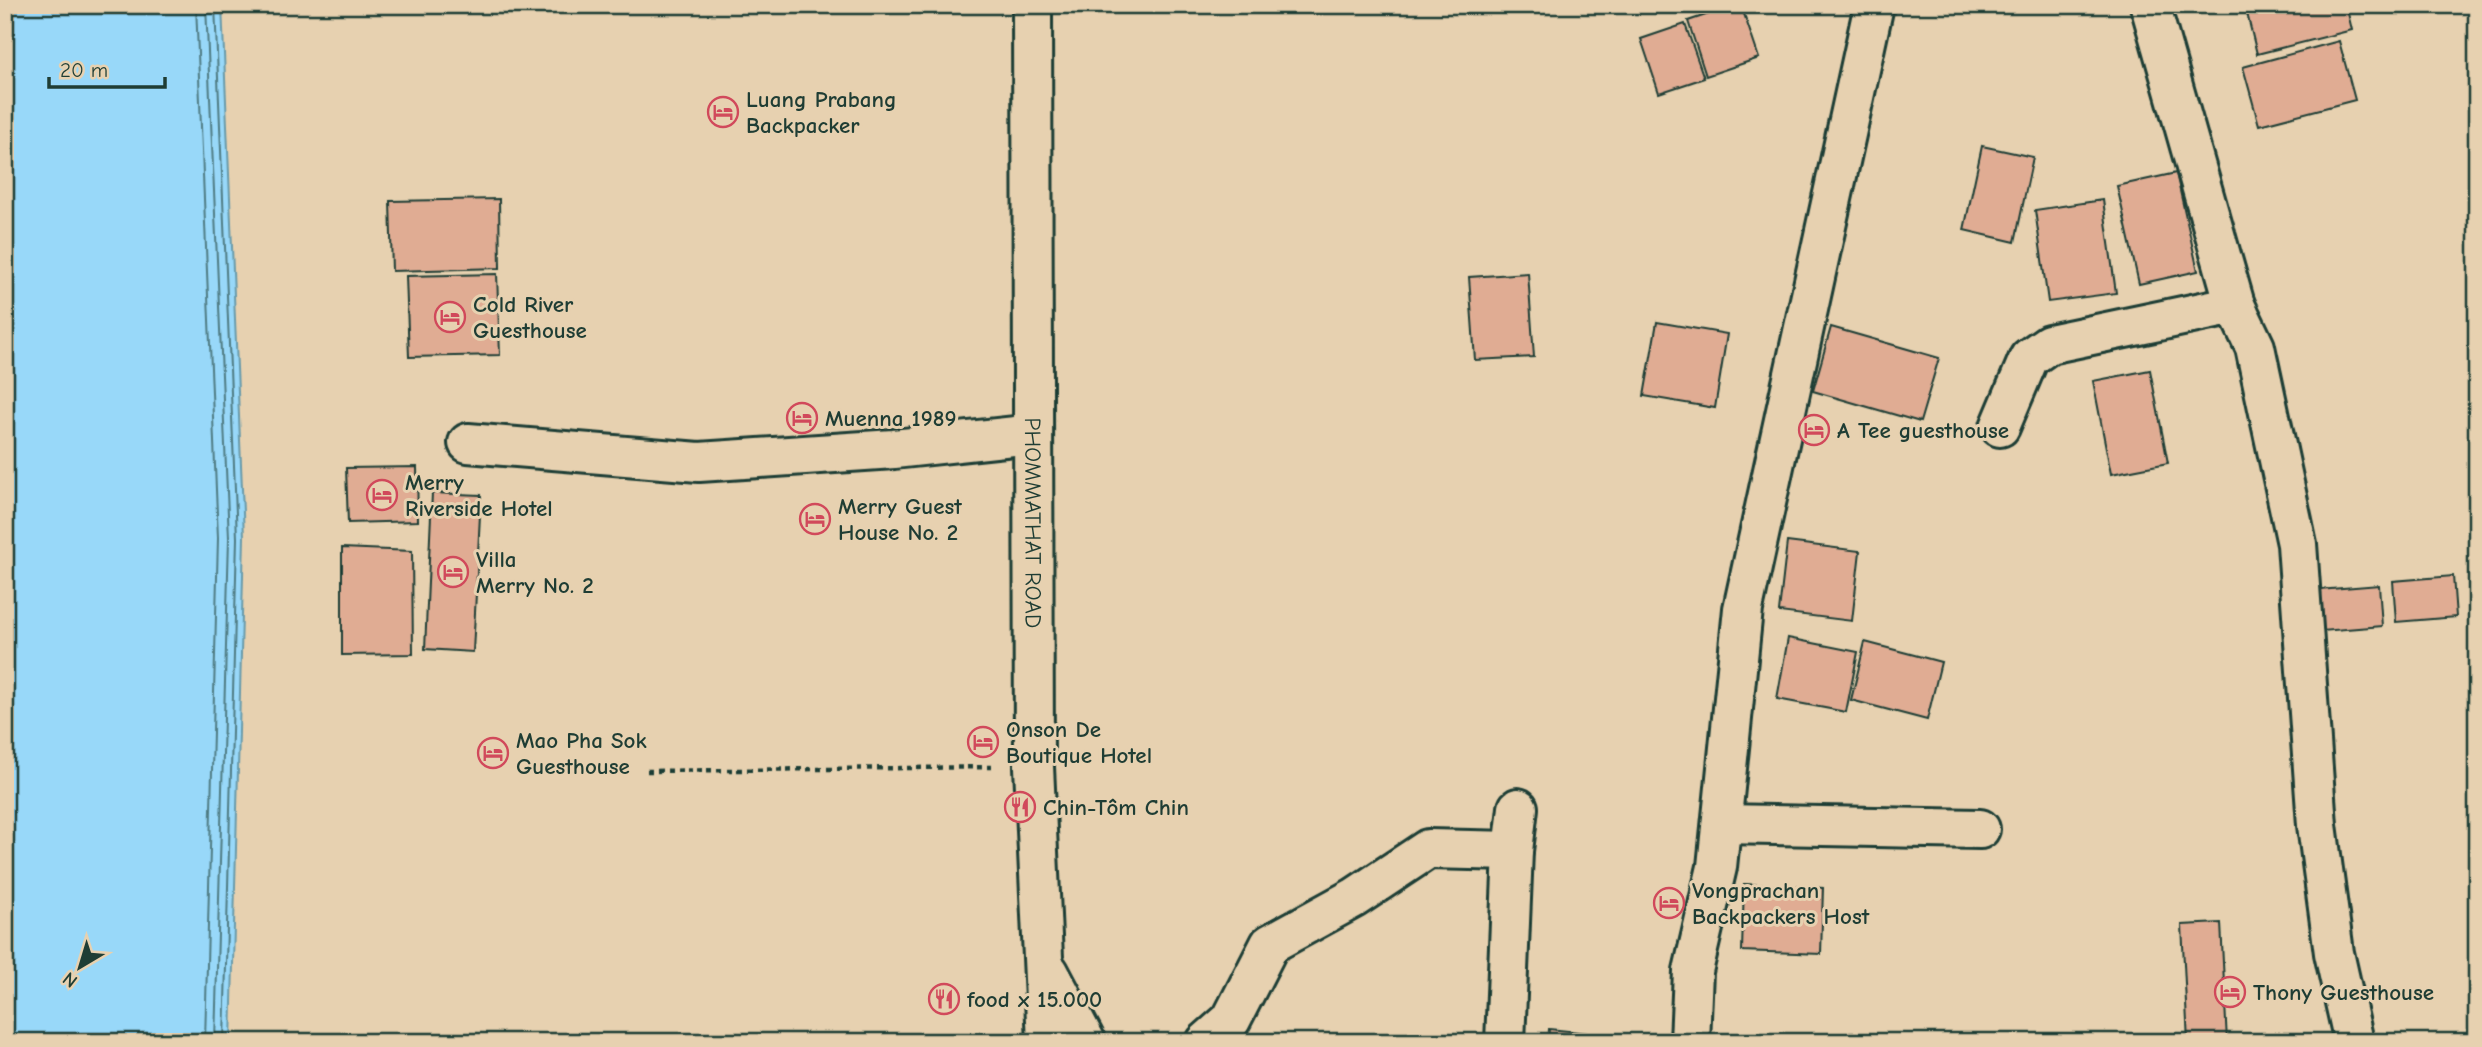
<svg xmlns="http://www.w3.org/2000/svg" width="2482" height="1047" viewBox="0 0 2482 1047" font-family="'Comic Neue',sans-serif">
  <style>
    .water { fill: #98d8f9; stroke: #689aaa; stroke-width: 2 }
    .lines { fill: none; stroke-linecap: round; stroke-linejoin: round }
    .shore { stroke: #4f7b83; stroke-width: 2 }
    .building { fill: #e0ac93; stroke: #1f3d34; stroke-width: 2 }
    .minor-casing { stroke: #1f3d34; stroke-width: 44 }
    .path { stroke: #1f3d34; stroke-width: 4.5; stroke-dasharray: 5 5; stroke-linecap: butt }
    .minor { stroke: #e7d1b0; stroke-width: 38 }
    .labels { text-anchor: middle; dominant-baseline: central; stroke-width: 6; stroke-linejoin: round; paint-order: stroke }
    .poi-label { font-size: 23px; font-weight: bold; fill: #1f3d34; stroke: #e7d1b0; text-anchor: start }
    .street-label { font-size: 23px; fill: #1f3d34; stroke: #e7d1b0 }
  </style>
  <rect width="100%" height="100%" fill="#e7d1b0"/>
  <filter id="ink" filterUnits="userSpaceOnUse"><feTurbulence type="fractalNoise" baseFrequency=".0143" numOctaves="2"/><feDisplacementMap in="SourceGraphic" scale="14" xChannelSelector="R" yChannelSelector="G"/><feConvolveMatrix kernelMatrix="1 2 1 2 8 2 1 2 1" color-interpolation-filters="sRGB"/></filter>
  <g filter="url(#ink)">
    <path class="water" d="M5,5H222L244,537L231,1042H5Z"/>
    <g class="lines">
      <path class="shore" d="M196,5L218,538L205,1042
        M206,5L229,538L215,1042
        M215,5L237,538L224,1042"/>
    </g>
    <path class="building" d="M1736,5H1741L1759,58L1706,76L1688,21Z
      M2245,5H2346L2352,30L2257,54Z
      M1685,24L1704,78L1659,93L1641,39Z
      M2339,41L2355,100L2259,125L2243,67Z
      M1982,146L2033,157L2015,242L1964,230Z
      M2176,173L2198,271L2139,284L2117,186Z
      M499,199L500,268L392,271L390,201Z
      M2103,200L2116,293L2048,302L2035,210Z
      M1528,273L1534,357L1475,360L1469,277Z
      M497,274L500,355L409,357L406,276Z
      M1657,322L1727,334L1715,408L1644,396Z
      M1831,327L1939,358L1920,422L1813,391Z
      M2150,370L2168,463L2111,474L2093,381Z
      M417,467L418,521L348,523L346,468Z
      M432,493L481,495L473,652L425,649Z
      M1787,542L1860,551L1852,621L1779,612Z
      M342,548L412,551L413,654L342,655Z
      M2453,576L2456,617L2396,622L2393,581Z
      M2379,585L2382,626L2322,631L2319,590Z
      M1788,638L1858,652L1846,712L1777,699Z
      M1865,642L1941,662L1927,720L1851,700Z
      M1744,884L1823,888L1821,954L1742,951Z
      M2221,923L2227,1042H2188L2182,925Z
      M1549,1029L1647,1039L1646,1042H1548Z"/>
    <g class="lines">
      <g class="minor-casing">
        <g id="minor">
          <path id="s1" d="M1032,5L1034,767L1047,1042"/>
          <path d="M2150,5L2235,305L2255,347L2297,544L2317,825L2334,953L2354,1042"/>
          <path d="M2000,427L2029,358L2049,344L2235,305"/>
          <path d="M468,443L699,462L894,449L1033,434"/>
          <path d="M1722,824L1980,829"/>
          <path d="M1049,972L1086,1042"/>
          <path d="M1206,1042L1231,1020L1270,944L1354,898L1428,849L1513,851"/>
          <path d="M1505,1042L1513,851L1518,808"/>
          <path d="M1690,1042L1693,971L1717,867L1743,609L1874,5"/>
        </g>
      </g>
      <path class="path" d="M647,771L996,767"/>
      <use href="#minor" class="minor"/>
    </g>
  </g>
  <defs>
    <g id="hotel-ring" transform="scale(1.575)"><circle r="9.5" fill="#e7d1b0" stroke="#d1495b" stroke-width="1.5"/><path d="M-6-4.5h1.5V1H6V5H4.5V3h-9V5H-6ZM-4 0a1.8 1.8 0 1 1 3.6 0ZM.5 0V-2.5h3Q6-2.5 6 0Z" fill="#d1495b"/></g>
    <g id="restaurant-ring" transform="scale(1.575)"><circle r="9.5" fill="#e7d1b0" stroke="#d1495b" stroke-width="1.5"/><path d="M-5-6h1v4h1v-4h1v4h1v-4h1v5L-1.5 .5V6h-2V.5L-5-1ZM5-6V6H3V1.5H1.5Q1.5-4 5-6Z" fill="#d1495b"/></g>
  </defs>
  <g fill-rule="evenodd">
    <use href="#hotel-ring" x="723" y="112"/>
    <use href="#hotel-ring" x="450" y="317"/>
    <use href="#hotel-ring" x="802" y="418"/>
    <use href="#hotel-ring" x="1814" y="430"/>
    <use href="#hotel-ring" x="382" y="495"/>
    <use href="#hotel-ring" x="815" y="519"/>
    <use href="#hotel-ring" x="453" y="572"/>
    <use href="#hotel-ring" x="983" y="742"/>
    <use href="#hotel-ring" x="493" y="753"/>
    <use href="#restaurant-ring" x="1020" y="807"/>
    <use href="#hotel-ring" x="1669" y="903"/>
    <use href="#hotel-ring" x="2230" y="992"/>
    <use href="#restaurant-ring" x="944" y="999"/>
  </g>
  <g class="labels">
    <g class="poi-label">
      <text x="746" y="99">Luang Prabang<tspan x="746" dy="26">Backpacker</tspan></text>
      <text x="473" y="304">Cold River<tspan x="473" dy="26">Guesthouse</tspan></text>
      <text x="825" y="418">Muenna 1989</text>
      <text x="1837" y="430">A Tee guesthouse</text>
      <text x="405" y="482">Merry<tspan x="405" dy="26">Riverside Hotel</tspan></text>
      <text x="838" y="506">Merry Guest<tspan x="838" dy="26">House No. 2</tspan></text>
      <text x="476" y="559">Villa<tspan x="476" dy="26">Merry No. 2</tspan></text>
      <text x="1006" y="729">Onson De<tspan x="1006" dy="26">Boutique Hotel</tspan></text>
      <text x="516" y="740">Mao Pha Sok<tspan x="516" dy="26">Guesthouse</tspan></text>
      <text x="1043" y="807">Chin-Tôm Chin</text>
      <text x="1692" y="890">Vongprachan<tspan x="1692" dy="26">Backpackers Host</tspan></text>
      <text x="2253" y="992">Thony Guesthouse</text>
      <text x="967" y="999">food x 15.000</text>
    </g>
    <g class="street-label">
      <text stroke="none"><textPath href="#s1" startOffset="518">PHOMMATHAT ROAD</textPath></text>
    </g>
  </g>
  <rect width="2482" height="1047" fill="none" stroke="#e7d1b0" stroke-width="28"/>
  <rect x="14" y="14" width="2454" height="1019" fill="none" stroke="#1f3d34" stroke-width="2.5" filter="url(#ink)"/>
  <g transform="translate(80 967) rotate(218)" stroke="#e7d1b0" stroke-width="5" paint-order="stroke">
  <path d="M0-5L12 26L0 18L-12 26Z" fill="#1f3d34"/>
  <text y="-10" font-size="19" font-weight="bold" text-anchor="middle" fill="#1f3d34">N</text>
  </g>
  <path d="M49 77v10h116v-10" fill="none" stroke="#1f3d34" stroke-width="3.5"/>
  <text x="60" y="77" font-size="21" fill="#1f3d34" stroke="#e7d1b0" stroke-width="5" paint-order="stroke">20 m</text>
</svg>
